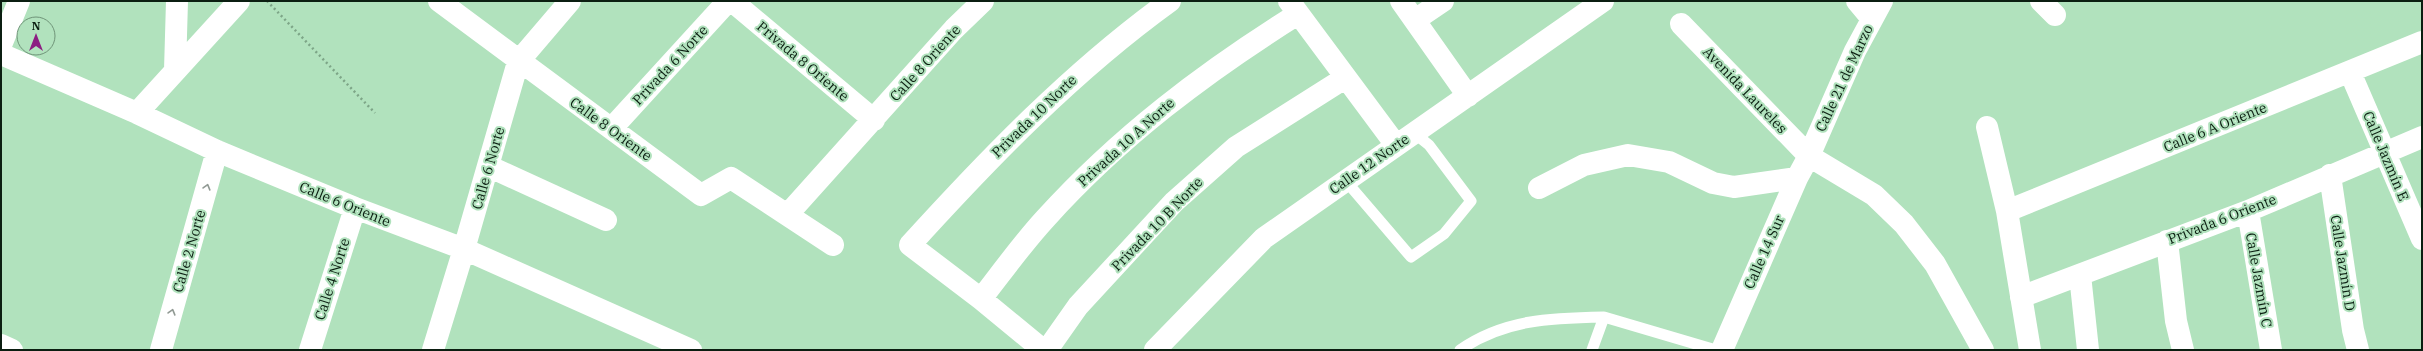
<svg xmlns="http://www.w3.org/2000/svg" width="2423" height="351" viewBox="0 0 2423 351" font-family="'IBM Plex Serif',serif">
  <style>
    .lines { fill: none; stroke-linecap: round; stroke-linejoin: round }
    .path { stroke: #7da587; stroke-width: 2.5; stroke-dasharray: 2 3; stroke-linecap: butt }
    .lane { stroke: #fff; stroke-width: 11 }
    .street { stroke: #fff; stroke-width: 22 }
    .oneway { stroke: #919a94 }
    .labels { text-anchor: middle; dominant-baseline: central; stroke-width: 4; stroke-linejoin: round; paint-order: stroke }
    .street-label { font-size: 14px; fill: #0b1e11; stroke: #b1e2bd }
  </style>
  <rect width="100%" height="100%" fill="#b1e2bd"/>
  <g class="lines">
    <path class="path" d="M267,1L375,113"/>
    <path class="lane" d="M1345,180L1411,257L1444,234L1471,201L1429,145L1414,133
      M1460,350C1504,319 1552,318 1604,317
      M1592,350L1604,317L1716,350"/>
    <path class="street" d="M439,1L701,195L731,178L833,245
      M732,1L874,120
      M1289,1L1396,145
      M1401,1L1468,96
      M1857,1L1872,19
      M2041,1L2055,15
      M1415,20L1443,1
      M1681,24L1809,156L1874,195L1904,224L1935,264L1983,350
      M1,45L19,1
      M1,54L137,113L217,151L355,208L464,249L691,350
      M175,70L177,1
      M2350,72L2422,239
      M137,113L239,1
      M1987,127L2007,211L2030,350
      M612,128L728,1
      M488,166L606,220
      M2330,175L2353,330L2358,350
      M1539,188L1584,165L1628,155L1669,162L1713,183L1734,187L1797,178
      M2007,211L2422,42
      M2248,211L2271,350
      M788,214L954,29L983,1
      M2167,241L2176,321L2183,350
      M2080,275L2088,350
      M2021,297L2248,211L2422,137
      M981,299C1002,272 1022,244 1045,219C1119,137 1205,72 1298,14
      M1,345L12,350
      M161,350L217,151
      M310,350L355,208
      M433,350L464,249L518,62L570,1
      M1043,350L981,299L910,245C990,157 1073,71 1170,1
      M1047,350L1078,306L1174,202L1236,147L1345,78
      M1155,350L1264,238L1603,1
      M1722,350L1797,178L1809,156L1855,51L1882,1"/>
  </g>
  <defs><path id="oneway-chevron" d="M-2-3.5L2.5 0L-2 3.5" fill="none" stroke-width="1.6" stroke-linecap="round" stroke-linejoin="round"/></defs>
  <g class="oneway">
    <use href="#oneway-chevron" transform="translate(207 187) rotate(-74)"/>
    <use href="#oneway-chevron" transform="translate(172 312) rotate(-74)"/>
  </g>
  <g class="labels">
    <g class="street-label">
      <text transform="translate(803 61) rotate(40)">Privada 8 Oriente</text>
      <text transform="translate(925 63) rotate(-48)">Calle 8 Oriente</text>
      <text transform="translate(670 65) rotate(-47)">Privada 6 Norte</text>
      <text transform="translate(1844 78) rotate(-65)">Calle 21 de Marzo</text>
      <text transform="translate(1745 90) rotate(46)">Avenida Laureles</text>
      <text transform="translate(1034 116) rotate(-44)">Privada 10 Norte</text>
      <text transform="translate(2215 127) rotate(-22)">Calle 6 A Oriente</text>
      <text transform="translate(611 129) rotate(36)">Calle 8 Oriente</text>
      <text transform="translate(1126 142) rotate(-42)">Privada 10 A Norte</text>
      <text transform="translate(2386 156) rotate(67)">Calle Jazmín E</text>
      <text transform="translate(1369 164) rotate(-35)">Calle 12 Norte</text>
      <text transform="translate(488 168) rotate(-74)">Calle 6 Norte</text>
      <text transform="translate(345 204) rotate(22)">Calle 6 Oriente</text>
      <text transform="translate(2222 219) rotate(-21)">Privada 6 Oriente</text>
      <text transform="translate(1157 224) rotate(-46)">Privada 10 B Norte</text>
      <text transform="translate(189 251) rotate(-74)">Calle 2 Norte</text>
      <text transform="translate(1764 252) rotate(-66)">Calle 14 Sur</text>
      <text transform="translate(2343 263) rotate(81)">Calle Jazmín D</text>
      <text transform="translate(332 279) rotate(-72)">Calle 4 Norte</text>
      <text transform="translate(2259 280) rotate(80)">Calle Jazmín C</text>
    </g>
  </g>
  <rect width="2423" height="351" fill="none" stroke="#0b1e11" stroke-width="4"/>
  <g transform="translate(36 36)"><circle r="19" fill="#b1e2bd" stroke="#6f9478"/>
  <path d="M0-3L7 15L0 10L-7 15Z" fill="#8c1e82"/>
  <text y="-6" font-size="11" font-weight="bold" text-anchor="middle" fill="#0b1e11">N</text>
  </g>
</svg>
